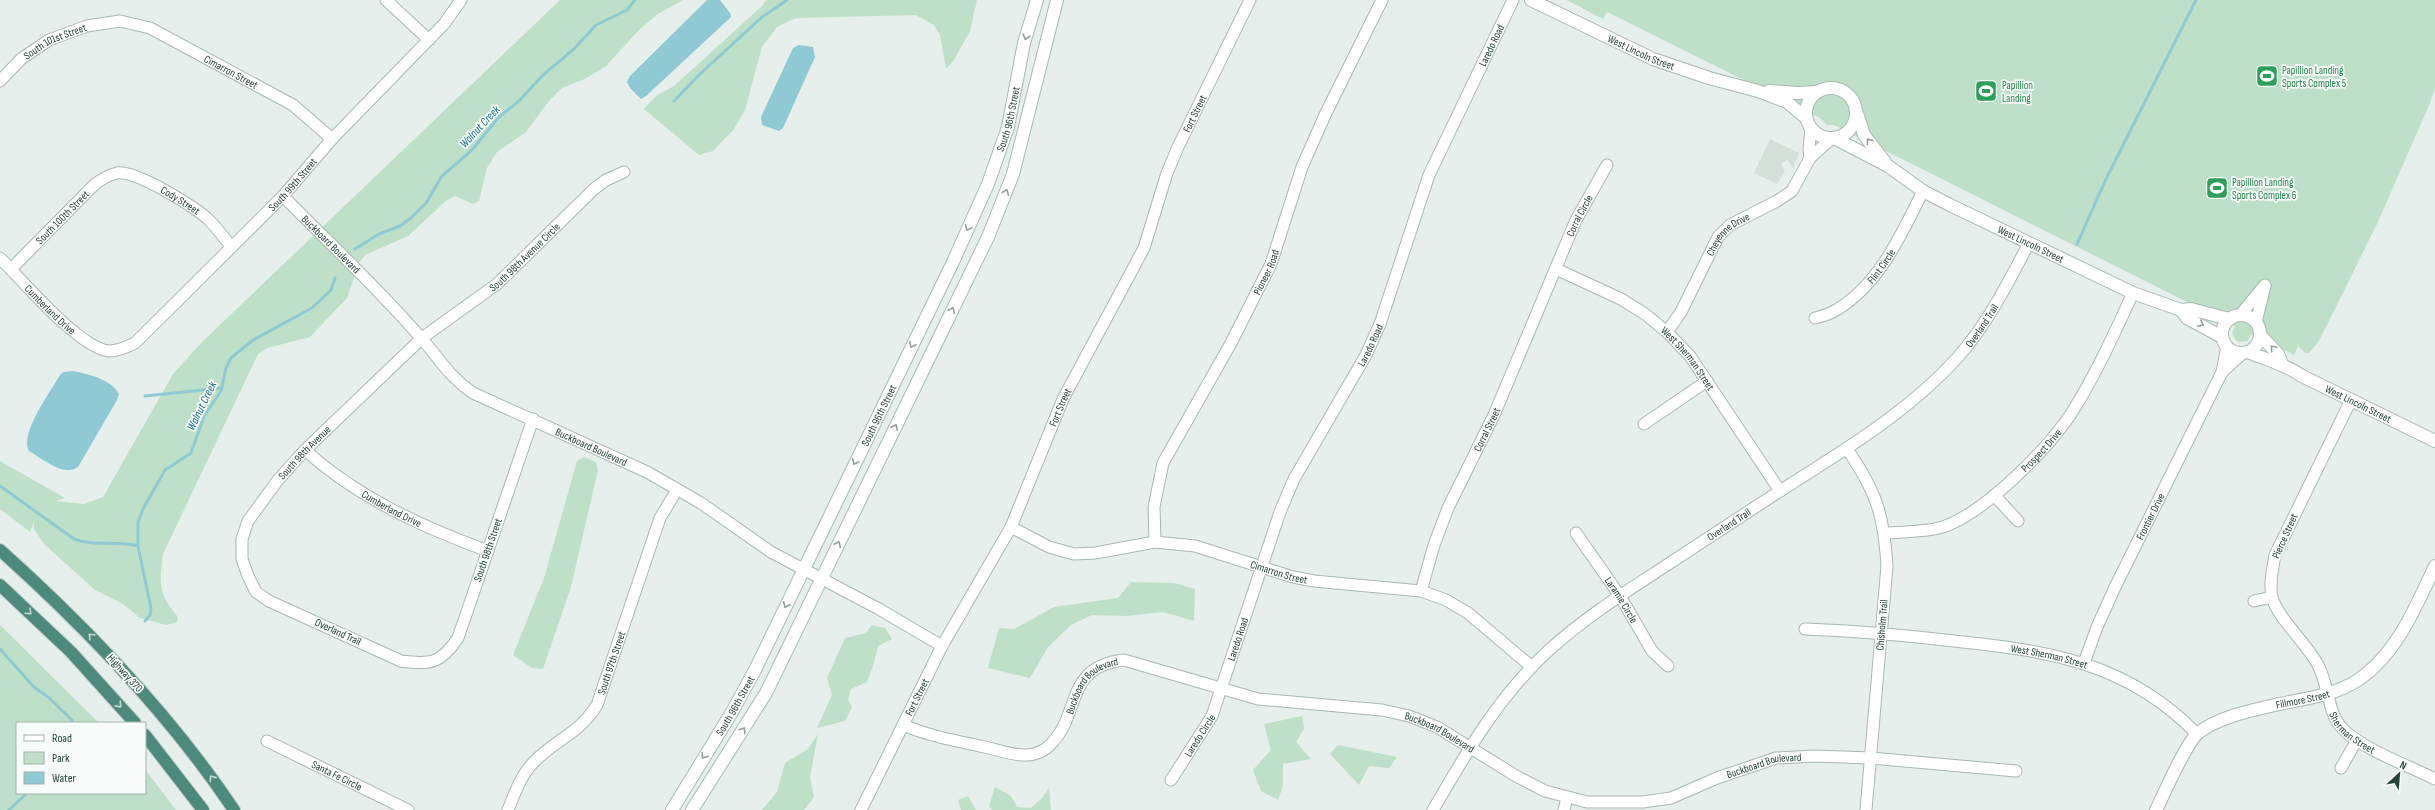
<svg xmlns="http://www.w3.org/2000/svg" width="2435" height="810" viewBox="0 0 2435 810" font-family="'Sofia Sans Condensed',sans-serif">
  <style>
    .built { fill: #d4dfda }
    .green { fill: #bfe0c8 }
    .water { fill: #8ec9d4 }
    .lines { fill: none; stroke-linecap: round; stroke-linejoin: round }
    .stream { stroke: #8ec9d4; stroke-width: 3 }
    .minor-casing { stroke: #a8b8b2; stroke-width: 13 }
    .tertiary-casing { stroke: #a8b8b2; stroke-width: 14 }
    .secondary-casing { stroke: #a4bbb3; stroke-width: 14 }
    .trunk-casing { stroke: #c2cac8; stroke-width: 14 }
    .minor { stroke: #fff; stroke-width: 11 }
    .tertiary { stroke: #fff; stroke-width: 12 }
    .secondary { stroke: #fff; stroke-width: 12 }
    .trunk { stroke: #4c8a7c; stroke-width: 12 }
    .oneway { stroke: #92a09c }
    .oneway2 { stroke: #c4d9d4 }
    .labels { text-anchor: middle; dominant-baseline: central; stroke-width: 3.5; stroke-linejoin: round; paint-order: stroke }
    .street-label { font-size: 11px; fill: #24423a; stroke: #f7fbf9 }
    .leisure-label { font-size: 11px; fill: #27864d; stroke: #f7fbf9; text-anchor: start }
    .water-label { font-size: 12px; font-style: italic; fill: #1c6f80; stroke: #f7fbf9 }
  </style>
  <rect width="100%" height="100%" fill="#e6efeb"/>
  <path class="built" d="M1770,139L1799,153L1793,169L1788,160L1781,163L1785,171L1777,184L1754,173Z"/>
  <path class="green" d="M560,0H683L658,14L640,29L606,66L587,78L562,88L549,101L526,132L497,152L487,168L479,201L473,204L455,196L447,200L408,236L365,255L359,263L347,298L310,337L267,348L258,354L163,554C159,583 158,594 178,617L177,622L166,625L140,618L123,604L95,590L44,544L34,529V522L30,532L0,509V461L65,498L55,501L84,504L103,497L173,374L201,343Z
    M766,0H977L970,31L954,60L946,69L940,35L934,25L916,15L797,18L787,22L777,27L762,47L745,110L734,129L713,151L699,155L644,109L657,95L674,86L762,6Z
    M1567,0H2435V89L2430,103L2377,224L2319,341L2309,353H2305L2298,346L2294,355L2251,334L2248,341L2237,342L2232,333L2235,326L1834,125H1827L1820,118L1607,12L1603,19Z
    M584,457L596,462L598,470L571,587L543,669L532,668L513,655L544,578L577,461Z
    M1131,582L1174,583L1195,589L1194,621L1163,612L1125,616L1092,615L1071,625L1048,647L1030,678L988,668L999,628L1014,629L1054,607L1118,598Z
    M0,625L99,723H17V793H145V769L176,810H0Z
    M872,625L885,628L892,639L878,646L873,666L867,682L851,689L848,699L852,707L845,721L817,728L832,695L827,678L845,638L866,633Z
    M1302,716L1304,729L1296,742L1311,759L1283,764V786L1278,800L1261,791L1253,770L1271,750L1264,724Z
    M818,734L810,777L814,797L804,810H762L777,792L785,763L808,749Z
    M1338,745L1397,757L1389,768L1369,766L1359,785L1330,754Z
    M995,787L1011,796L1017,807L1031,808L1042,798L1049,788L1051,810H992L989,806Z
    M968,796L976,810H961L958,800Z"/>
  <path class="water" d="M707,0H720L730,13L731,17L646,96L641,99L630,88L627,82L630,76Z
    M799,45L813,47L815,57L783,128L779,131L762,125L761,117L793,48Z
    M73,371C88,374 111,379 119,394L117,400L78,467C63,477 43,459 29,451C19,434 51,391 60,375L63,372Z"/>
  <g class="lines">
    <path class="stream" d="M674,101L700,74L762,17L787,0
      M2077,244L2106,179L2196,0
      M355,249L379,234L400,226L411,218L426,203L442,176L472,150L498,118L519,101L543,75L574,49L596,25L627,10L635,0
      M145,396L222,388
      M0,486L74,539C95,547 118,540 138,546
      M145,621L150,615L151,608L138,546V522L143,509L165,470L191,453L204,416L221,391L226,368L231,358L253,340L312,308L331,290L335,278
      M0,649L34,687L48,697L72,720L71,723
      M9,810L27,793"/>
    <g class="minor-casing">
      <g id="minor">
        <path d="M386,0L429,40"/>
        <path id="s1" d="M0,81L21,59L49,40L87,26L120,21L150,28L293,105L332,139"/>
        <path d="M1810,158L1809,149L1811,128"/>
        <path id="s2" d="M283,196C329,243 378,288 421,338C440,359 449,377 473,393L647,472L701,503L771,552L879,609L942,646"/>
        <path id="s3" d="M0,258C22,280 79,348 109,351C118,351 127,347 135,343L283,196L332,139L444,24L461,0"/>
        <path id="s4" d="M11,269L95,184C102,179 108,175 117,173C136,170 195,207 209,220C217,228 224,238 231,246"/>
        <path id="s5" d="M1556,269L1621,299L1645,314L1667,332L1690,356L1780,491"/>
        <path d="M2240,315L2265,285"/>
        <path id="s6" d="M1815,318C1823,316 1832,313 1838,309C1880,283 1902,233 1923,191"/>
        <path d="M2256,322L2265,286"/>
        <path id="s7" d="M1667,332L1681,312L1718,237L1730,225L1777,201L1792,191L1810,158L1832,138"/>
        <path d="M2222,372L2243,353"/>
        <path id="s8" d="M2351,400L2275,555C2273,567 2269,584 2272,597C2277,617 2307,644 2318,665C2329,685 2327,714 2344,730C2363,749 2409,766 2435,779"/>
        <path id="s9" d="M533,419L458,638C441,663 432,665 401,661L269,601L256,592L248,576L242,559V539L248,521L278,480L305,450L422,338L497,284L594,189L606,180L624,172"/>
        <path d="M1644,424L1707,381"/>
        <path d="M1847,449C1876,491 1884,515 1887,566L1866,810"/>
        <path id="s10" d="M305,450C357,497 422,527 488,551"/>
        <path d="M1994,495L2018,521"/>
        <path id="s11" d="M1011,527L1049,547L1074,554L1095,553L1155,542L1195,546L1293,577L1314,581L1421,591L1446,600L1468,613L1532,667"/>
        <path id="s12" d="M1576,533L1620,596L1652,651L1668,666"/>
        <path id="s13" d="M1885,533C1903,532 1922,532 1939,528C1981,517 2052,446 2074,409C2097,372 2115,332 2133,293"/>
        <path id="s14" d="M1155,542L1154,507L1163,463L1231,343L1271,264L1302,167L1325,115L1382,0"/>
        <path id="s15" d="M1421,591L1434,545L1448,508L1494,415L1576,220L1607,165"/>
        <path d="M2254,601L2272,597"/>
        <path id="s16" d="M1805,629C1855,631 1904,635 1954,641C2049,651 2127,662 2197,734"/>
        <path id="s17" d="M2084,663L2097,627L2116,585L2222,372L2227,346"/>
        <path id="s18" d="M903,725C929,736 957,741 985,747C998,750 1013,756 1027,755C1035,755 1046,750 1051,744C1082,712 1064,667 1124,660L1258,699L1382,710L1409,716L1437,727L1516,776L1545,791L1587,802H1643L1671,798L1717,778L1776,758L1814,756L1871,758L2016,771"/>
        <path id="s19" d="M267,741L408,810"/>
        <path d="M2341,768L2357,740"/>
        <path id="s20" d="M1171,780L1212,716L1280,512L1294,479L1366,355L1380,324L1429,175L1513,0"/>
        <path id="s21" d="M508,810C515,793 521,774 535,761C556,739 578,735 597,705L660,518L677,490"/>
        <path id="s22" d="M861,810L942,646L1011,527L1063,399L1144,248L1167,173L1178,147L1250,0"/>
        <path id="s23" d="M1433,810C1466,753 1499,696 1548,651C1584,618 1624,593 1664,567C1711,536 1758,505 1805,475C1859,441 1915,405 1958,357C1988,323 2008,283 2029,243"/>
        <path d="M1564,810L1567,798"/>
      </g>
    </g>
    <g class="tertiary-casing">
      <g id="tertiary">
        <path id="s24" d="M1531,0L1653,59L1709,78L1758,91L1787,102L1806,118"/>
        <circle cx="1831" cy="113" r="25"/>
        <path d="M1769,91L1798,93L1817,92"/>
        <path d="M1857,113L1864,135L1885,162"/>
        <path id="s25" d="M1834,138L1888,166L1923,191L1950,205L2133,293L2181,310L2191,309L2229,319"/>
        <path d="M2181,310L2187,318L2222,337"/>
        <circle cx="2241" cy="334" r="19"/>
        <path d="M2260,335L2278,354L2282,364"/>
        <path id="s26" d="M2248,352C2267,360 2285,364 2302,376L2435,441"/>
        <path id="s27" d="M2156,810C2164,794 2186,743 2198,733C2219,717 2249,711 2275,705C2302,699 2334,696 2358,680C2397,654 2416,606 2435,566"/>
      </g>
    </g>
    <g class="secondary-casing">
      <g id="secondary">
        <path id="s28" d="M672,810L732,712L755,670L953,262L988,184L1008,127L1024,43L1037,0"/>
        <path d="M692,810L766,693L988,237L1013,174L1057,0"/>
      </g>
    </g>
    <g class="trunk-casing">
      <path id="trunk" d="M0,550C87,628 169,713 234,810
        M0,585L71,652L135,723
        M145,735L203,810"/>
    </g>
    <use href="#minor" class="minor"/>
    <use href="#tertiary" class="tertiary"/>
    <use href="#secondary" class="secondary"/>
    <use href="#trunk" class="trunk"/>
  </g>
  <defs><path id="oneway-chevron" d="M-2-3.5L2.5 0L-2 3.5" fill="none" stroke-width="1.6" stroke-linecap="round" stroke-linejoin="round"/></defs>
  <g class="oneway">
    <use href="#oneway-chevron" transform="translate(1026 37) rotate(106)"/>
    <use href="#oneway-chevron" transform="translate(1869 141) rotate(-128)"/>
    <use href="#oneway-chevron" transform="translate(1006 192) rotate(-68)"/>
    <use href="#oneway-chevron" transform="translate(968 228) rotate(114)"/>
    <use href="#oneway-chevron" transform="translate(952 310) rotate(-64)"/>
    <use href="#oneway-chevron" transform="translate(2201 324) rotate(26)"/>
    <use href="#oneway-chevron" transform="translate(912 345) rotate(116)"/>
    <use href="#oneway-chevron" transform="translate(2273 348) rotate(-133)"/>
    <use href="#oneway-chevron" transform="translate(895 427) rotate(-64)"/>
    <use href="#oneway-chevron" transform="translate(855 462) rotate(116)"/>
    <use href="#oneway-chevron" transform="translate(838 544) rotate(-64)"/>
    <use href="#oneway-chevron" transform="translate(786 605) rotate(115)"/>
    <use href="#oneway-chevron" transform="translate(743 730) rotate(-57)"/>
    <use href="#oneway-chevron" transform="translate(704 756) rotate(123)"/>
  </g>
  <g class="oneway2">
    <use href="#oneway-chevron" transform="translate(29 612) rotate(43)"/>
    <use href="#oneway-chevron" transform="translate(91 636) rotate(-135)"/>
    <use href="#oneway-chevron" transform="translate(119 705) rotate(48)"/>
    <use href="#oneway-chevron" transform="translate(212 778) rotate(-125)"/>
  </g>
  <defs>
    <g id="stadium-square" transform="scale(1.15)"><rect x="-9" y="-9" width="18" height="18" rx="4" fill="#2e9e5b" stroke="#f7fbf9"/><path d="M0-5a6.5 5 0 1 0 0 10a6.5 5 0 1 0 0-10ZM-3.5-1.8h7v3.6h-7Z" fill="#fff"/></g>
  </defs>
  <g fill-rule="evenodd">
    <use href="#stadium-square" x="2267" y="76"/>
    <use href="#stadium-square" x="1986" y="91"/>
    <use href="#stadium-square" x="2217" y="188"/>
  </g>
  <g class="labels">
    <g class="street-label">
      <text stroke="none"><textPath href="#s1" startOffset="69">South 101st Street</textPath></text>
      <text stroke="none"><textPath href="#s20" startOffset="805">Laredo Road</textPath></text>
      <text stroke="none"><textPath href="#s24" startOffset="122">West Lincoln Street</textPath></text>
      <text stroke="none"><textPath href="#s1" startOffset="261">Cimarron Street</textPath></text>
      <text stroke="none"><textPath href="#s22" startOffset="774">Fort Street</textPath></text>
      <text stroke="none"><textPath href="#s28" startOffset="770">South 96th Street</textPath></text>
      <text stroke="none"><textPath href="#s3" startOffset="396">South 99th Street</textPath></text>
      <text stroke="none"><textPath href="#s4" startOffset="214">Cody Street</textPath></text>
      <text stroke="none"><textPath href="#s15" startOffset="408">Corral Circle</textPath></text>
      <text stroke="none"><textPath href="#s4" startOffset="73">South 100th Street</textPath></text>
      <text stroke="none"><textPath href="#s7" startOffset="117">Cheyenne Drive</textPath></text>
      <text stroke="none"><textPath href="#s25" startOffset="224">West Lincoln Street</textPath></text>
      <text stroke="none"><textPath href="#s2" startOffset="68">Buckboard Boulevard</textPath></text>
      <text stroke="none"><textPath href="#s9" startOffset="918">South 98th Avenue Circle</textPath></text>
      <text stroke="none"><textPath href="#s6" startOffset="86">Flint Circle</textPath></text>
      <text stroke="none"><textPath href="#s14" startOffset="297">Pioneer Road</textPath></text>
      <text stroke="none"><textPath href="#s3" startOffset="72">Cumberland Drive</textPath></text>
      <text stroke="none"><textPath href="#s23" startOffset="742">Overland Trail</textPath></text>
      <text stroke="none"><textPath href="#s20" startOffset="481">Laredo Road</textPath></text>
      <text stroke="none"><textPath href="#s5" startOffset="162">West Sherman Street</textPath></text>
      <text stroke="none"><textPath href="#s26" startOffset="122">West Lincoln Street</textPath></text>
      <text stroke="none"><textPath href="#s22" startOffset="450">Fort Street</textPath></text>
      <text stroke="none"><textPath href="#s28" startOffset="446">South 96th Street</textPath></text>
      <text stroke="none"><textPath href="#s15" startOffset="175">Corral Street</textPath></text>
      <text stroke="none"><textPath href="#s2" startOffset="404">Buckboard Boulevard</textPath></text>
      <text stroke="none"><textPath href="#s13" startOffset="184">Prospect Drive</textPath></text>
      <text stroke="none"><textPath href="#s9" startOffset="623">South 98th Avenue</textPath></text>
      <text stroke="none"><textPath href="#s10" startOffset="105">Cumberland Drive</textPath></text>
      <text stroke="none"><textPath href="#s17" startOffset="161">Frontier Drive</textPath></text>
      <text stroke="none"><textPath href="#s23" startOffset="418">Overland Trail</textPath></text>
      <text transform="translate(2285 536) rotate(-66)">Pierce Street</text>
      <text transform="translate(488 550) rotate(-71)">South 98th Street</text>
      <text stroke="none"><textPath href="#s11" startOffset="279">Cimarron Street</textPath></text>
      <text stroke="none"><textPath href="#s12" startOffset="81">Laramie Circle</textPath></text>
      <text transform="translate(1882 625) rotate(-85)">Chisholm Trail</text>
      <text transform="translate(338 632) rotate(25)">Overland Trail</text>
      <text stroke="none"><textPath href="#s20" startOffset="157">Laredo Road</textPath></text>
      <text stroke="none"><textPath href="#s16" startOffset="246">West Sherman Street</textPath></text>
      <text stroke="none"><textPath href="#s21" startOffset="185">South 97th Street</textPath></text>
      <text transform="translate(125 673) rotate(48)">Highway 370</text>
      <text stroke="none"><textPath href="#s18" startOffset="229">Buckboard Boulevard</textPath></text>
      <text stroke="none"><textPath href="#s22" startOffset="126">Fort Street</textPath></text>
      <text stroke="none"><textPath href="#s27" startOffset="199">Fillmore Street</textPath></text>
      <text stroke="none"><textPath href="#s28" startOffset="122">South 96th Street</textPath></text>
      <text stroke="none"><textPath href="#s8" startOffset="376">Sherman Street</textPath></text>
      <text stroke="none"><textPath href="#s18" startOffset="600">Buckboard Boulevard</textPath></text>
      <text stroke="none"><textPath href="#s20" startOffset="53">Laredo Circle</textPath></text>
      <text stroke="none"><textPath href="#s18" startOffset="948">Buckboard Boulevard</textPath></text>
      <text stroke="none"><textPath href="#s19" startOffset="78">Santa Fe Circle</textPath></text>
    </g>
    <g class="leisure-label">
      <text x="2282" y="70">Papillion Landing<tspan x="2282" dy="13">Sports Complex 5</tspan></text>
      <text x="2002" y="85">Papillion<tspan x="2002" dy="13">Landing</tspan></text>
      <text x="2232" y="182">Papillion Landing<tspan x="2232" dy="13">Sports Complex 6</tspan></text>
    </g>
    <g class="water-label">
      <text transform="translate(480 127) rotate(-47)">Walnut Creek</text>
      <text transform="translate(202 406) rotate(-64)">Walnut Creek</text>
    </g>
  </g>
  <rect x="16" y="722" width="130" height="72" fill="#f7fbf9" stroke="#a3b1ad"/>
  <rect x="24" y="735" width="20" height="6" fill="#ffffff" stroke="#a3b1ad"/>
  <text x="52" y="742" font-size="12" fill="#24423a">Road</text>
  <rect x="24" y="752" width="20" height="12" fill="#bfe0c8" stroke="#a3b1ad"/>
  <text x="52" y="762" font-size="12" fill="#24423a">Park</text>
  <rect x="24" y="772" width="20" height="12" fill="#8ec9d4" stroke="#a3b1ad"/>
  <text x="52" y="782" font-size="12" fill="#24423a">Water</text>
  <g transform="translate(2399 774) rotate(26)" stroke="#f7fbf9" stroke-width="3" paint-order="stroke">
  <path d="M0-3L7 15L0 10L-7 15Z" fill="#24423a"/>
  <text y="-6" font-size="11" font-weight="bold" text-anchor="middle" fill="#24423a">N</text>
  </g>
</svg>
